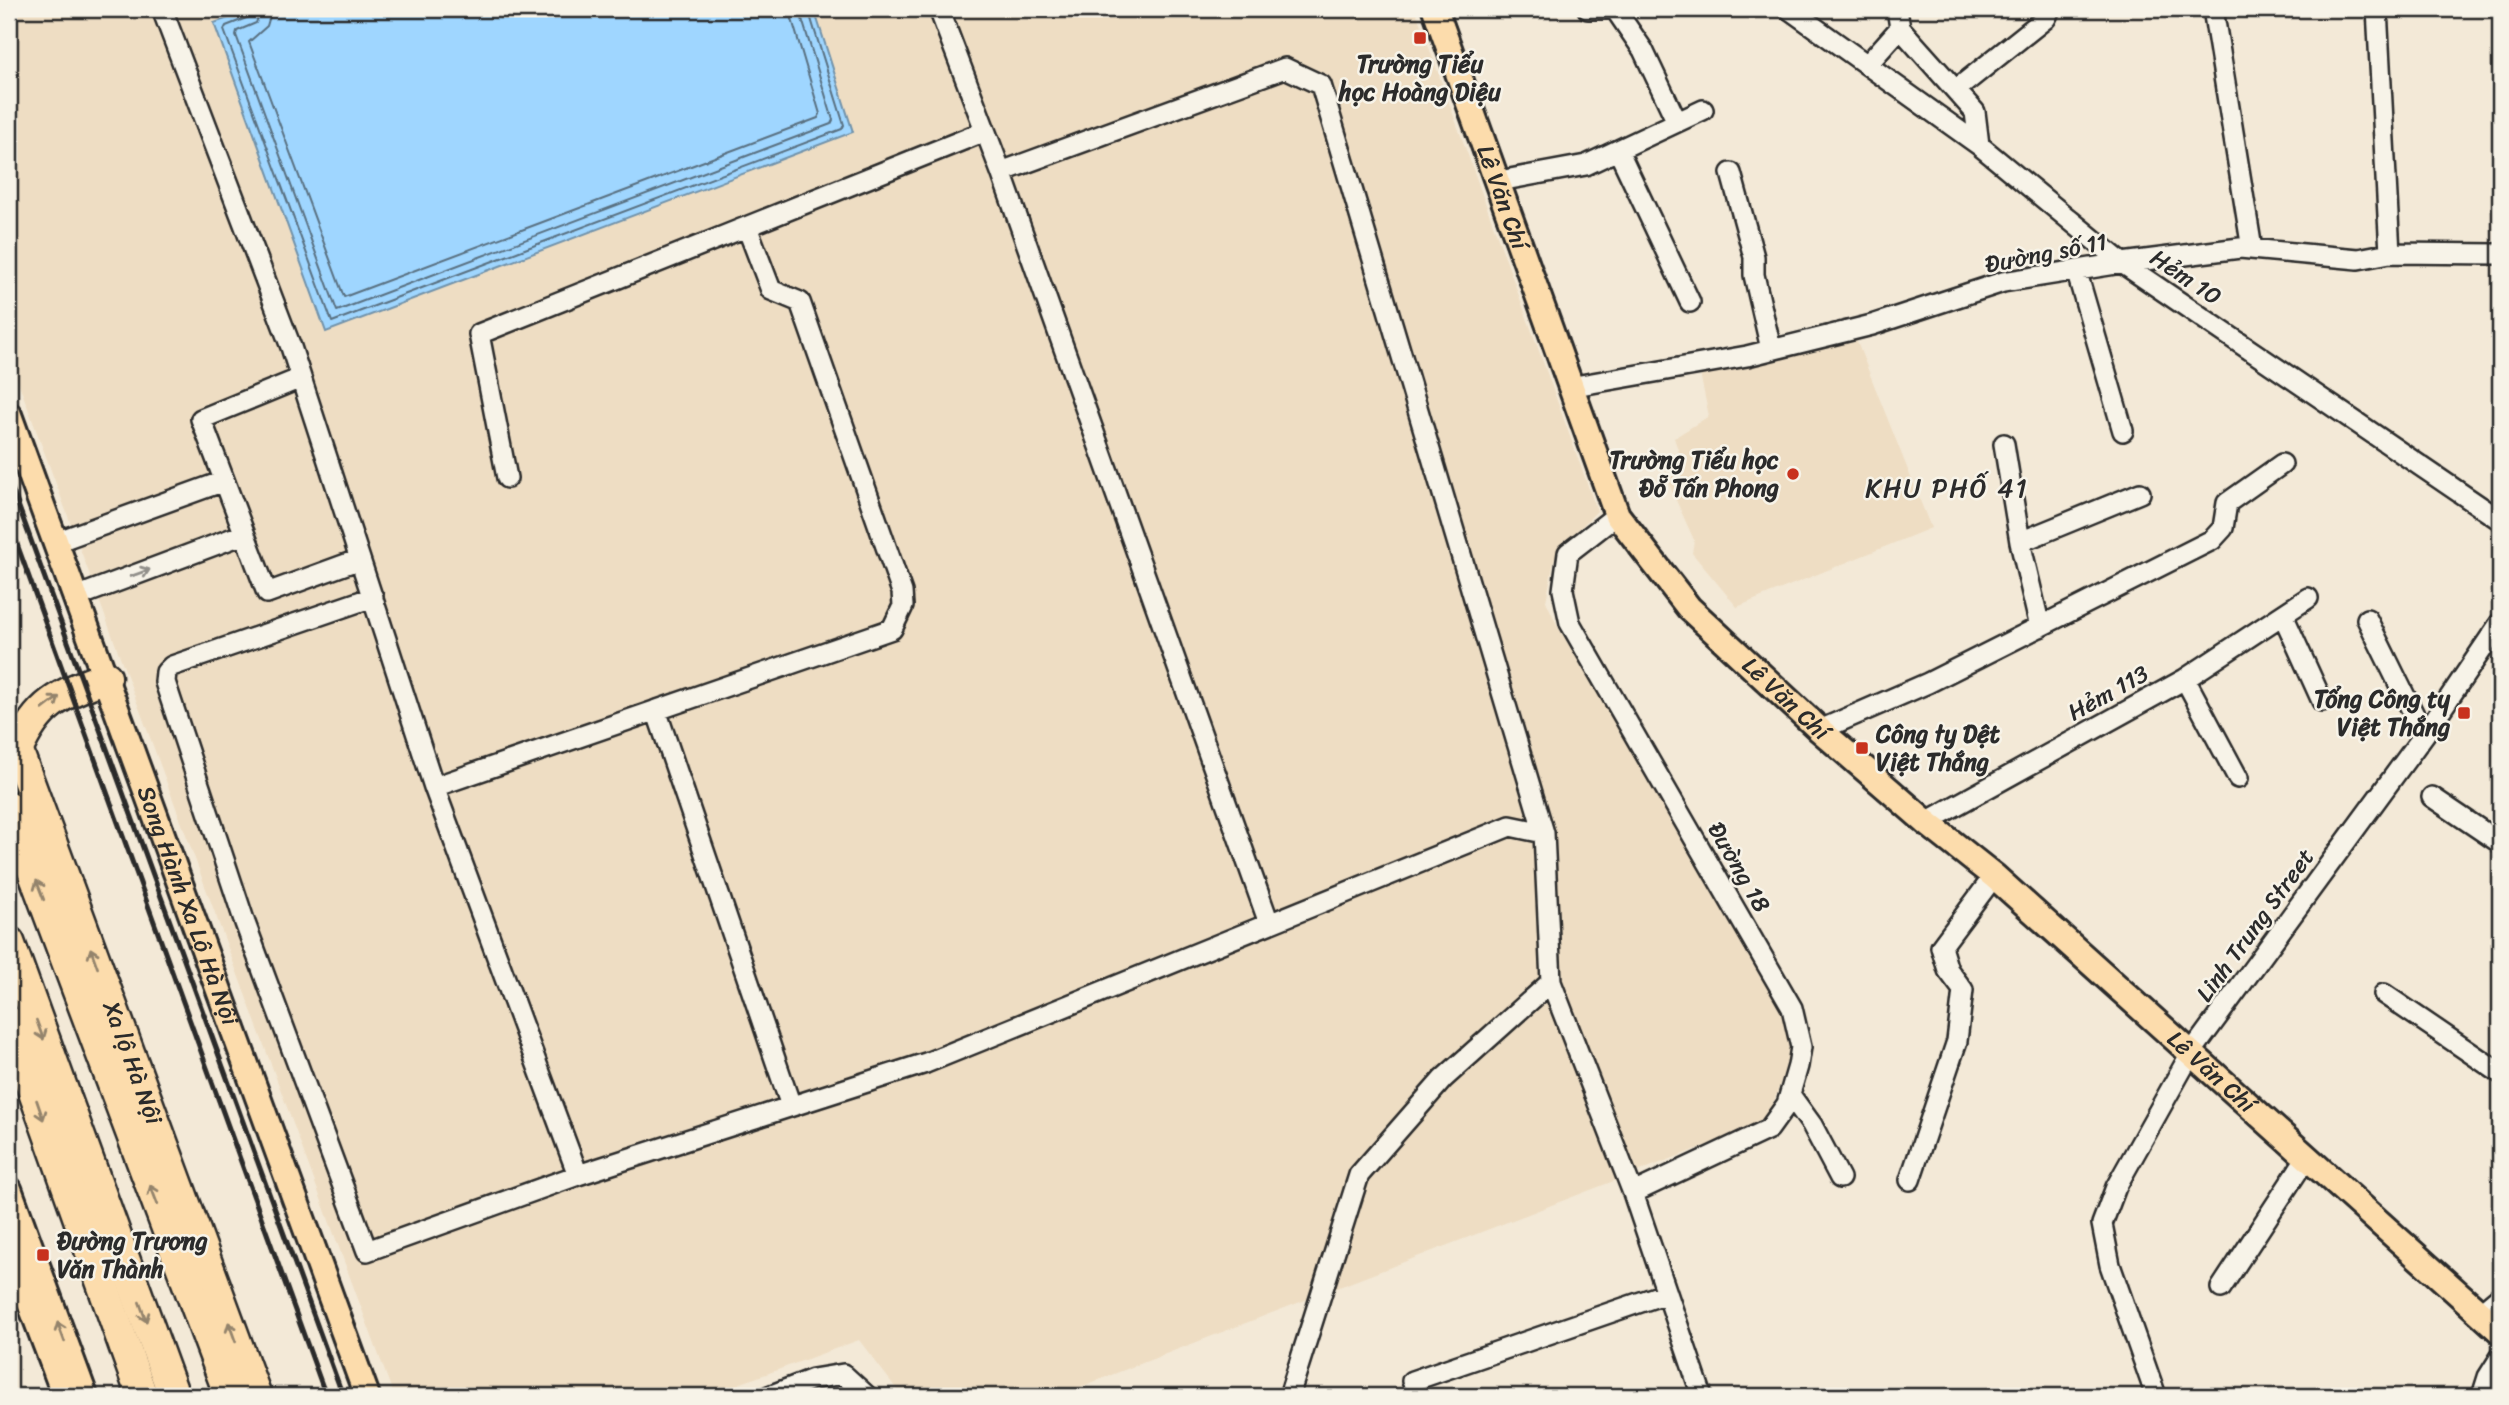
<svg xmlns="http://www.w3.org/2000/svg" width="2509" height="1405" viewBox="0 0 2509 1405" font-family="Sriracha,sans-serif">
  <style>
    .built { fill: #eeddc3 }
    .water { fill: #9fd6ff; stroke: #7192aa; stroke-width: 2 }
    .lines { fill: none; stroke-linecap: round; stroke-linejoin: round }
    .shore { stroke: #596f80; stroke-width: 2 }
    .minor-casing { stroke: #2b2b2b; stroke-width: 24 }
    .major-casing { stroke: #2b2b2b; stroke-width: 30 }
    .highway-casing { stroke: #2b2b2b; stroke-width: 35 }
    .minor { stroke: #f7f3e8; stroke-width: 19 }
    .major { stroke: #fcdcac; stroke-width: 24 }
    .highway { stroke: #fcdcac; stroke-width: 30 }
    .rail { stroke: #2b2b2b; stroke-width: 5 }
    .oneway { stroke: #918f8a }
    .oneway2 { stroke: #94846c }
    .poi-dot { fill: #c8321e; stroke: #f7f3e8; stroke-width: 2.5 }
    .labels { text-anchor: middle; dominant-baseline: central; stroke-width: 5; stroke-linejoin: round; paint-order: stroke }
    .poi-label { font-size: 24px; font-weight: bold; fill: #2b2b2b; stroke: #f7f3e8; text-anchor: end }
    .street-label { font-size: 24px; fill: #2b2b2b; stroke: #f7f3e8 }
    .neighbourhood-label { font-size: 26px; letter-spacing: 2px; fill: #2b2b2b; stroke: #f7f3e8 }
  </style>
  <rect width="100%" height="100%" fill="#f3e9d7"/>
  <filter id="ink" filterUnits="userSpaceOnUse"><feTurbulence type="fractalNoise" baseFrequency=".0143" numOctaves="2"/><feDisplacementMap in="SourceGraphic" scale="14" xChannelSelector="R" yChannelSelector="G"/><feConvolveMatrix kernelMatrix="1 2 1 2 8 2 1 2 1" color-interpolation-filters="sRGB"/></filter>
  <g filter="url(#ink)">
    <path class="built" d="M9,9H1415L1597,511L1563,545L1554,561L1546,601L1558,627L1790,1012L1791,1044L1787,1065L1771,1109L1761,1120L1743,1131L1057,1396H902L859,1340L706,1396H394L9,357Z
      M1855,337L1931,528L1737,607L1692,553L1694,540L1667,480L1684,467L1674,438L1709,416L1699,369Z"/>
    <path class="water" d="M254,9H814L853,132L326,332L214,23Z"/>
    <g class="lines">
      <path class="shore" d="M253,9L249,17L226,26L224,30L332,322L842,129L844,125L808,9
        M261,9L256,23L237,31L236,35L337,311L831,124L833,120L799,9
        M272,9L267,26L249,42L344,297L818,118L820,114L789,9"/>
      <g class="minor-casing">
        <path id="minor" d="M162,9L291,347L434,787L578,1175
          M939,9L1001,172L1285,68L1321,85L1544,833L1551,982L1633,1193L1702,1396
          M1588,9H1615
          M1615,9L1643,50L1677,122
          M1789,9L1979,145L2122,263L2500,520
          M1897,9L1900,28L1975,112L1979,145
          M2213,9L2252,249
          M2377,9L2390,253
          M1867,65L1900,28
          M1957,89L2046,18L2050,9
          M1619,152L1690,302
          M1001,172L1269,923
          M1731,173L1754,257V275L1771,349
          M1499,181L1586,165L1703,110
          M2077,273L2123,431
          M301,378L201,419L267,593L360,559
          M1569,387L1747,356L1872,325L2003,282L2122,263L2240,248L2358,259L2390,253L2500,254
          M2004,444L2020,542L2040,627
          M507,478L479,334L983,132
          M1617,515L1568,553L1563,590L1570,623L1792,1008L1801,1047L1798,1066L1787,1104L1769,1129L1633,1193
          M56,542L224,481
          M2020,542L2140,493
          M76,597L244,534
          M373,597L172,666L166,672L165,682L245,923L367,1251L578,1175L926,1063L1510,826L1544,833
          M2283,615L2322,701
          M2367,619L2424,735
          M2185,679L2238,778
          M656,710L791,1106
          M1820,730L1928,683L2212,540L2223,528L2227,503L2282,464
          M434,787L892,629L903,606L902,592L800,302L771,290L747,227
          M2432,797L2500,843
          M1926,822L2185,679L2308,598
          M2384,994L2500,1073
          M1791,1096L1812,1125L1840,1178
          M1910,1180L1957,1041L1963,990L1948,970L1941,947L1994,876
          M2221,1288L2307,1157
          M2481,1312L2500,1296
          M1412,1381L1667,1293
          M769,1396L813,1379L843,1374L867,1396
          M1289,1396L1359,1175L1443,1079L1551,982
          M2156,1396L2110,1265L2102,1224L2116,1187L2191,1053L2424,735L2500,623
          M2482,1396L2488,1377L2500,1358"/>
      </g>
      <g class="major-casing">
        <g id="major">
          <path id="s1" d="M1435,9L1617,515L1689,608L1820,730L1926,822L1994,876L2500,1331"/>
          <path id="s2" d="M9,415L367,1396"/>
          <path d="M9,1189L85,1396"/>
          <path d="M9,1247L65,1396"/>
        </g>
      </g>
      <g class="highway-casing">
        <g id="highway">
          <path id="s3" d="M9,728L256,1396"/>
          <path d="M17,751C38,703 59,695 106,677"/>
          <path d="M9,807L230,1396"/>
          <path d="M9,942L174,1396"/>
          <path d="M9,1022L142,1396"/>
        </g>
      </g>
      <use href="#minor" class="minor"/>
      <use href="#major" class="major"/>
      <use href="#highway" class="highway"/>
      <path class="rail" d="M9,480L343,1396
        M9,522L326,1396"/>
    </g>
    <defs><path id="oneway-shaft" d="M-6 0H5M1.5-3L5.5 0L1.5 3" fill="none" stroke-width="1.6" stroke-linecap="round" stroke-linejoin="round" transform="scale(1.75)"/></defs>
    <use class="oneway" href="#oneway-shaft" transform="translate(140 573) rotate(-20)"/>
    <g class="oneway2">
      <use href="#oneway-shaft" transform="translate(51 703) rotate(-37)"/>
      <use href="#oneway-shaft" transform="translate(40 890) rotate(-111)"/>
      <use href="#oneway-shaft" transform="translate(94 958) rotate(-110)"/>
      <use href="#oneway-shaft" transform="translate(40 1030) rotate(70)"/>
      <use href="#oneway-shaft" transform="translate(40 1110) rotate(71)"/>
      <use href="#oneway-shaft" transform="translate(154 1195) rotate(-111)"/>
      <use href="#oneway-shaft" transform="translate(143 1312) rotate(70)"/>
      <use href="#oneway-shaft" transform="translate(61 1332) rotate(-110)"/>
      <use href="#oneway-shaft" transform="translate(232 1332) rotate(-110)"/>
    </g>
  </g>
  <g class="poi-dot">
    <rect x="1413" y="31" width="14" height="14" rx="3.5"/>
    <circle cx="1793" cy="474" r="7"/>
    <rect x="2457" y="706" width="14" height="14" rx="3.5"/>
    <rect x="1855" y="741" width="14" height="14" rx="3.5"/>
    <rect x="36" y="1248" width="14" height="14" rx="3.5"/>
  </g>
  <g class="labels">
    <g class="poi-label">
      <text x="1420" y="64" text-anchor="middle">Trường Tiểu<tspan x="1420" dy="28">học Hoàng Diệu</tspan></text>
      <text x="1779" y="460">Trường Tiểu học<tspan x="1779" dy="28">Đỗ Tấn Phong</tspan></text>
      <text x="2450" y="699">Tổng Công ty<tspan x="2450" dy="28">Việt Thắng</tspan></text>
      <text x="1876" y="734" text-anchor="start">Công ty Dệt<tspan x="1876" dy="28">Việt Thắng</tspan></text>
      <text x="57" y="1241" text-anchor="start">Đường Trương<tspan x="57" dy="28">Văn Thành</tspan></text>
    </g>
    <g class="street-label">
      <text stroke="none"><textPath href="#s1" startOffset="200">Lê Văn Chí</textPath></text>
      <text transform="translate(2046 253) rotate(-11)">Đường số 11</text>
      <text transform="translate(2186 277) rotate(34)">Hẻm 10</text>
      <text transform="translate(2108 693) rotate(-29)">Hẻm 113</text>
      <text stroke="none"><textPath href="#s1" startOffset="788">Lê Văn Chí</textPath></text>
      <text transform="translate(1739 867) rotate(60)">Đường 18</text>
      <text stroke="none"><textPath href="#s2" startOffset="522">Song Hành Xa Lộ Hà Nội</textPath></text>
      <text transform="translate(2255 925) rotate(-54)">Linh Trung Street</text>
      <text stroke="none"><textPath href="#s3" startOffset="357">Xa lộ Hà Nội</textPath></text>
      <text stroke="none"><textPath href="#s1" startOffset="1354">Lê Văn Chí</textPath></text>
    </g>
    <g class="neighbourhood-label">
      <text x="1947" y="488">KHU PHỐ 41</text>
    </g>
  </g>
  <rect width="2509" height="1405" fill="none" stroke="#f7f3e8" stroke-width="35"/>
  <rect x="18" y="18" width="2474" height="1370" fill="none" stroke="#2b2b2b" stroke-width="2.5" filter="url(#ink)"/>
</svg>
